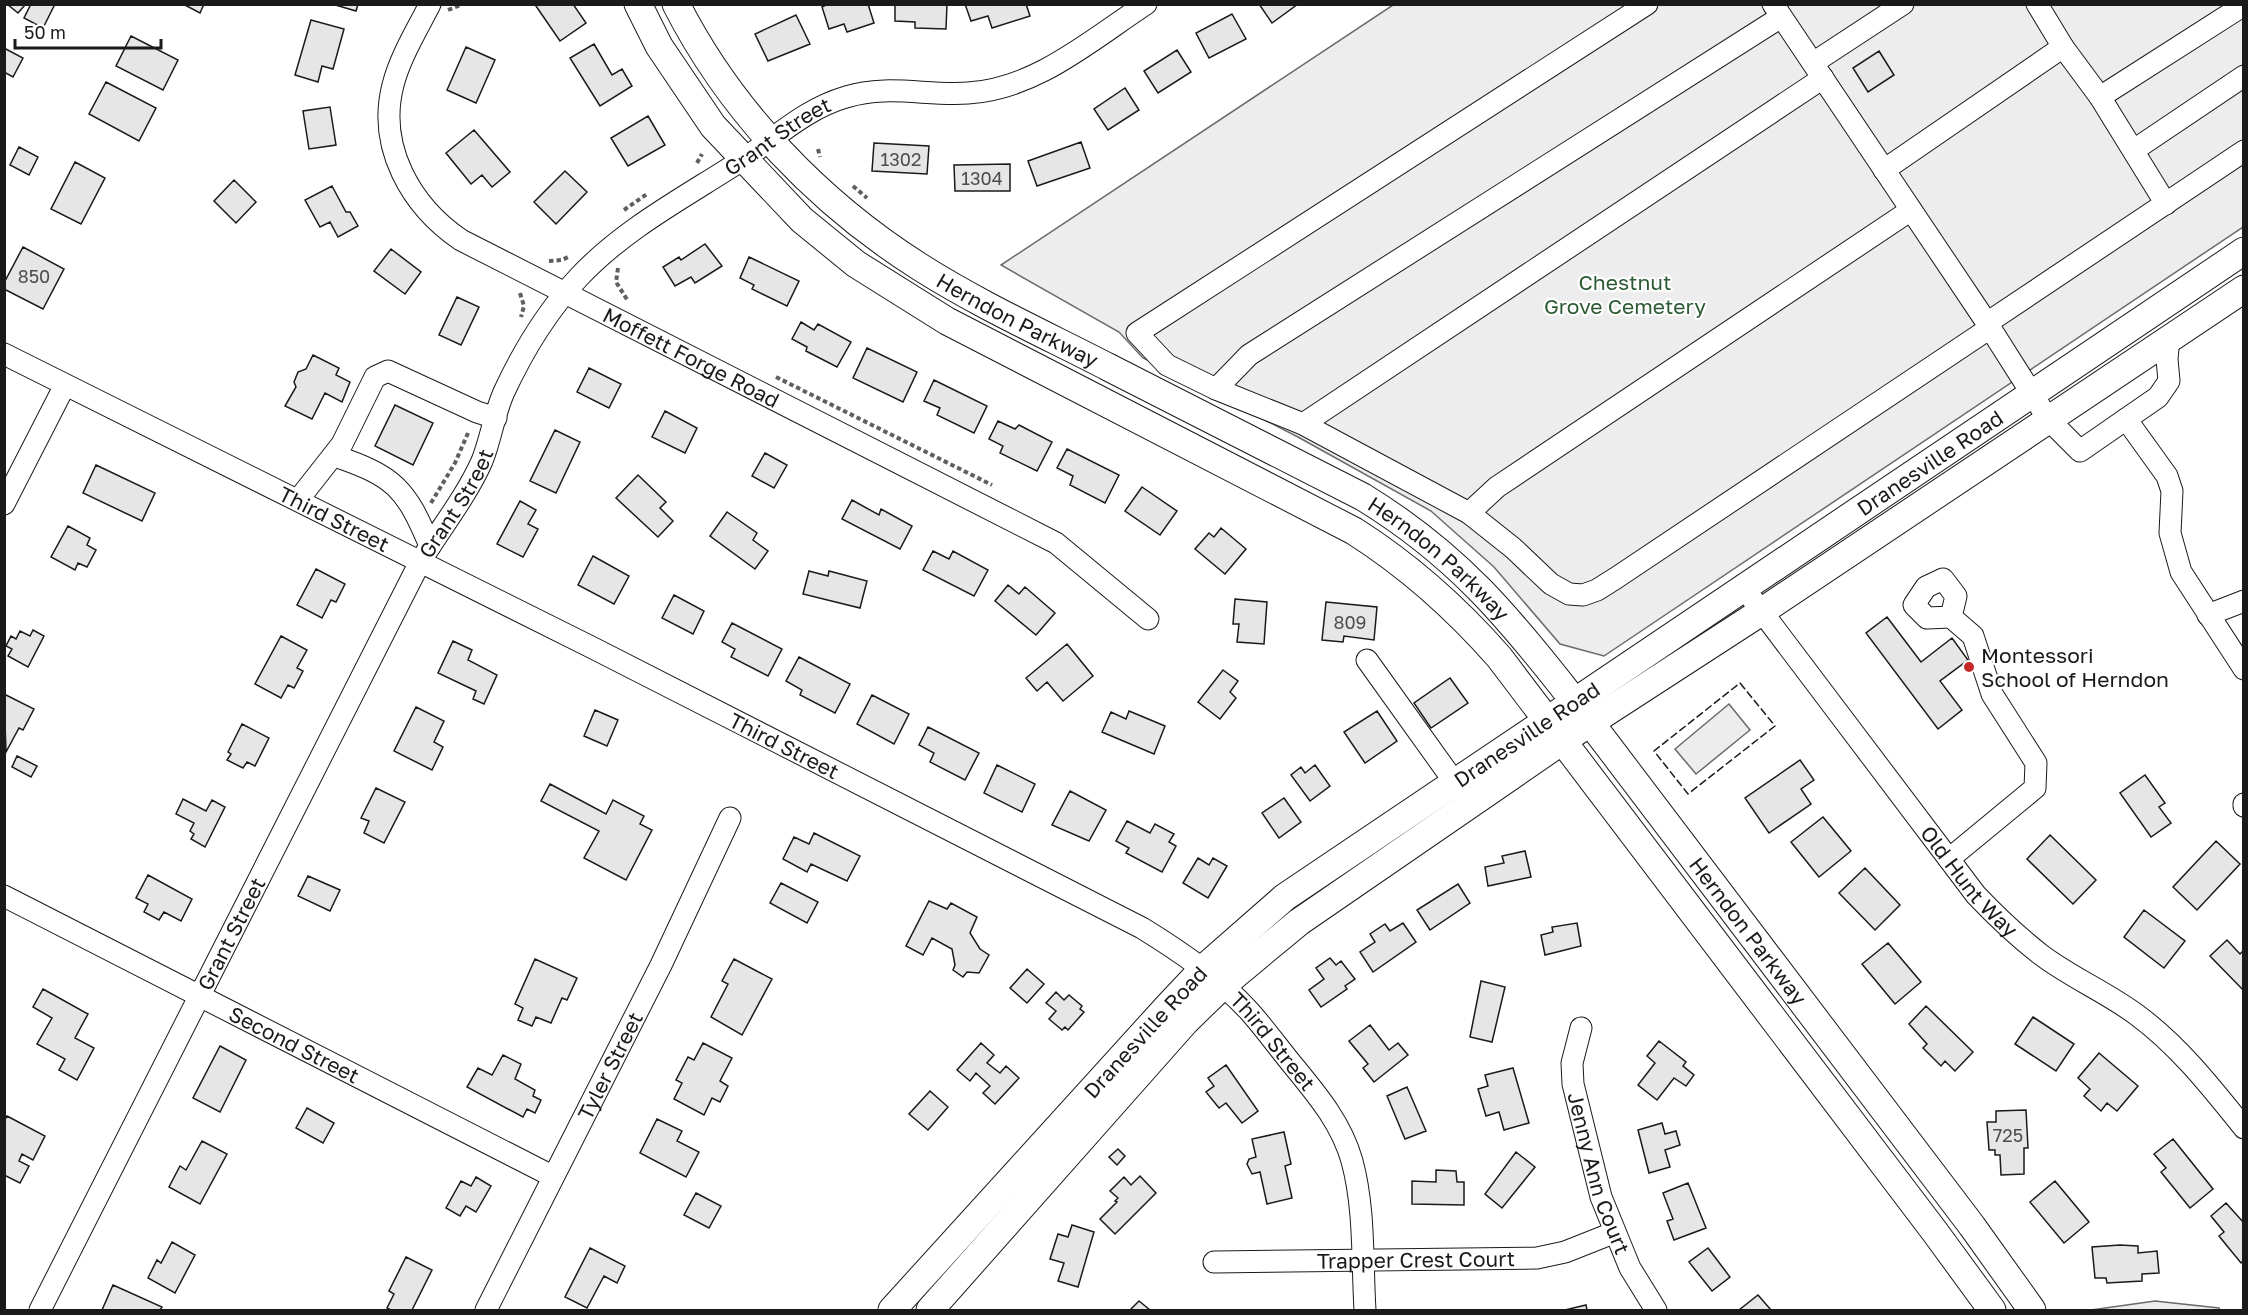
<svg xmlns="http://www.w3.org/2000/svg" width="2248" height="1315" viewBox="0 0 2248 1315" font-family="'Golos Text',sans-serif">
  <style>
    .built { fill: #ededed; stroke: #6a6a6a; stroke-width: 1.5 }
    .building { fill: #e6e6e6; stroke: #1a1a1a; stroke-width: 1.5 }
    .lines { fill: none; stroke-linecap: round; stroke-linejoin: round }
    .minor-casing { stroke: #1a1a1a; stroke-width: 23 }
    .major-casing { stroke: #1a1a1a; stroke-width: 29 }
    .path { stroke: #5f5f5f; stroke-width: 4; stroke-dasharray: 4.5 3; stroke-linecap: butt }
    .minor { stroke: #fff; stroke-width: 21 }
    .major { stroke: #fff; stroke-width: 27 }
    .fence { stroke: #1a1a1a; stroke-width: 1.5; stroke-dasharray: 8 3; stroke-linecap: butt }
    .poi-dot { fill: #c62828; stroke: #fff; stroke-width: 2 }
    .labels { text-anchor: middle; dominant-baseline: central; stroke-width: 4.5; stroke-linejoin: round; paint-order: stroke }
    .number-label { font-size: 18px; fill: #4d4d4d }
    .street-label { font-size: 21px; fill: #1a1a1a; stroke: #fff }
    .park-label { font-size: 21px; fill: #2b5a34; stroke: #fff }
    .poi-label { font-size: 21px; fill: #1a1a1a; stroke: #fff; text-anchor: start }
  </style>
  <rect width="100%" height="100%" fill="#fff"/>
  <path class="built" d="M1393,5H2243V227L1604,656L1560,644L1494,567L1431,511L1298,437L1143,358L1119,332L1001,265Z
    M1729,704L1750,730L1696,774L1675,749Z
    M2155,1301L2219,1308L2220,1310H2091Z"/>
  <path class="building" d="M7,4H25V5L18,13Z
    M31,4H55L43,28L24,18Z
    M183,4H204L200,13Z
    M332,4H358L356,11Z
    M538,4H573L586,23L560,41L536,6Z
    M828,4H868L874,23L847,32L844,24L829,29L822,7Z
    M895,4H947L946,29L915,28V22L895,21Z
    M965,4H1026L1030,16L992,28L988,16L971,21Z
    M1259,4H1298L1272,23Z
    M1232,14L1246,39L1209,58L1196,33Z
    M796,15L810,44L768,61L755,34Z
    M311,20L344,29L333,69L322,66L318,82L295,75Z
    M131,36L178,60L163,90L116,66Z
    M594,44L612,75L622,69L632,86L600,106L570,58Z
    M466,47L495,60L476,103L447,90Z
    M4,48L23,58L13,77L4,72Z
    M1177,50L1191,72L1158,93L1144,71Z
    M1879,51L1894,75L1868,92L1853,68Z
    M106,82L156,108L139,141L89,114Z
    M1125,88L1139,110L1108,130L1094,109Z
    M330,107L336,145L309,149L303,111Z
    M648,116L665,145L628,166L611,138Z
    M474,130L510,172L492,187L482,175L471,184L446,153Z
    M1081,142L1090,168L1037,186L1028,161Z
    M874,143L929,146L927,174L872,171Z
    M19,147L38,157L29,175L10,165Z
    M75,162L105,178L81,224L51,209Z
    M1010,164V191H955L954,165Z
    M565,171L587,192L556,224L534,202Z
    M234,180L256,202L236,223L214,201Z
    M332,186L346,212H350L358,226L338,237L330,222L320,227L305,200Z
    M705,244L722,266L695,283L691,277L675,286L663,267L679,257L681,260Z
    M23,247L64,269L43,309L4,289V283Z
    M391,249L421,272L405,294L374,271Z
    M749,257L799,281L787,306L752,289L754,285L740,278Z
    M457,297L479,307L461,345L439,335Z
    M801,322L814,330L818,324L851,342L837,367L806,351L807,347L792,339Z
    M867,348L917,372L903,402L853,378Z
    M313,355L339,368L336,375L350,382L342,402L325,393L312,419L285,406L296,387L294,382L298,372L306,369Z
    M589,368L621,384L609,408L577,392Z
    M934,380L987,406L974,433L937,415L940,408L924,401Z
    M395,405L433,423L413,465L375,446Z
    M665,411L697,428L685,453L652,437Z
    M998,421L1015,429L1019,425L1052,442L1037,471L1000,453L1003,446L989,439Z
    M555,430L580,442L556,493L530,481Z
    M1067,449L1119,475L1105,503L1070,485L1073,476L1057,468Z
    M765,453L787,465L774,488L752,476Z
    M96,465L155,493L142,521L83,493Z
    M638,475L666,502L660,508L673,521L658,537L616,498Z
    M1142,487L1177,511L1160,535L1125,511Z
    M852,500L879,515L881,509L912,526L900,549L842,519Z
    M520,501L536,510L528,524L538,529L523,557L497,544Z
    M727,512L757,533L753,540L768,551L755,569L710,536Z
    M68,526L90,538L87,545L96,550L87,567L78,563L75,570L51,557Z
    M1221,528L1246,549L1225,574L1195,549L1209,533L1214,537Z
    M933,551L949,559L953,551L988,570L974,596L923,570Z
    M593,556L629,576L614,604L578,585Z
    M316,569L345,584L336,602L331,600L322,618L297,605Z
    M809,571L828,576L829,571L867,581L860,608L803,594Z
    M1008,585L1019,594L1025,587L1055,613L1036,635L995,601Z
    M674,595L704,611L693,634L662,618Z
    M1235,599L1267,602L1264,644L1237,642L1239,624H1233Z
    M1326,602L1377,607L1374,640L1344,636L1343,642L1322,640Z
    M1887,617L1921,662L1952,638L1968,660L1940,681L1962,710L1938,729L1866,633Z
    M732,623L782,649L768,676L731,657L735,649L722,642Z
    M33,630L44,636L28,667L8,656L12,649L6,646L11,636L16,639L20,631L30,636Z
    M281,636L307,650L297,668L303,671L294,688L288,685L281,698L255,684Z
    M453,641L472,650L468,660L497,675L484,704L473,699L476,691L438,673Z
    M1067,644L1093,676L1063,701L1047,682L1037,691L1026,678Z
    M799,657L850,684L835,713L800,695L802,690L786,681Z
    M1223,670L1238,681L1230,692L1236,698L1220,719L1198,702Z
    M1450,678L1468,703L1431,728L1414,703Z
    M4,694L34,709L23,730L19,728L6,752Z
    M872,695L909,714L894,744L857,724Z
    M416,707L444,721L434,742L443,747L432,770L394,751Z
    M595,710L618,720L607,746L584,736Z
    M1129,711L1165,726L1154,754L1102,732L1111,712L1126,719Z
    M1377,711L1397,741L1365,763L1344,732Z
    M242,724L269,738L255,766L247,762L243,768L227,760L231,754L228,752Z
    M928,727L979,753L965,780L930,762L934,753L919,745Z
    M17,756L37,766L31,777L12,767Z
    M1800,760L1814,780L1801,789L1811,804L1769,833L1745,798Z
    M997,765L1035,784L1022,812L984,793Z
    M1315,765L1330,786L1310,801L1291,775L1301,767L1305,773Z
    M2145,775L2165,803L2159,807L2171,823L2151,837L2120,793Z
    M550,784L606,814L613,800L644,816L640,824L652,830L626,880L584,858L599,831L541,801Z
    M376,788L405,802L384,843L364,833L369,821L361,818Z
    M1070,791L1106,810L1089,841L1052,825Z
    M1284,798L1301,822L1279,838L1262,813Z
    M183,799L206,811L212,800L225,807L205,847L191,839L194,834L190,831L194,823L176,814Z
    M1823,817L1851,851L1819,877L1791,842Z
    M1127,821L1150,833L1155,824L1174,834L1169,842L1176,846L1162,872L1126,853L1129,848L1116,841Z
    M814,833L860,856L847,881L811,864L807,872L783,859L794,837L809,844Z
    M2050,835L2096,880L2073,904L2027,859Z
    M2216,841L2240,864L2197,910L2173,887Z
    M1525,851L1531,877L1488,886L1485,867L1504,863L1502,856Z
    M1198,858L1209,865L1213,858L1227,866L1208,898L1183,883Z
    M1865,868L1900,905L1875,930L1839,893Z
    M148,875L192,899L181,921L164,912L159,920L144,912L148,904L136,898Z
    M308,876L340,890L330,911L298,896Z
    M781,883L818,902L807,923L770,903Z
    M1458,884L1470,903L1430,930L1417,910Z
    M929,901L947,909L951,903L977,917L970,933L980,949L989,955L979,973L967,972L963,977L953,970L955,965L952,949L932,938L923,955L906,946Z
    M2144,910L2185,941L2164,968L2124,937Z
    M1403,923L1416,942L1373,972L1360,952L1375,942L1370,934L1385,924L1390,931Z
    M1577,923L1581,946L1545,955L1541,935L1553,932L1552,927Z
    M2227,940L2240,954L2244,950V991L2210,956Z
    M1888,943L1921,982L1895,1004L1862,964Z
    M1330,958L1336,965L1341,961L1355,979L1345,986L1347,989L1321,1007L1309,990L1324,979L1316,968Z
    M535,959L577,978L567,1000L562,998L551,1023L536,1017L532,1026L518,1020L523,1008L515,1004Z
    M734,959L772,979L742,1035L711,1017L728,984L722,981Z
    M1027,969L1044,984L1027,1003L1010,988Z
    M1481,981L1505,987L1492,1042L1470,1037Z
    M43,989L88,1014L75,1038L94,1048L77,1080L59,1070L65,1059L37,1044L52,1018L33,1007Z
    M1056,992L1064,1000L1069,995L1082,1006L1080,1009L1084,1012L1068,1030L1065,1027L1062,1030L1049,1019L1056,1011L1046,1003Z
    M1926,1006L1973,1052L1955,1071L1945,1061L1941,1066L1923,1048L1927,1044L1909,1024Z
    M2033,1017L2074,1044L2056,1071L2015,1044Z
    M1370,1025L1389,1050L1398,1043L1408,1055L1374,1082L1363,1068L1368,1064L1349,1041Z
    M1659,1041L1686,1062L1683,1066L1694,1075L1686,1086L1674,1078L1657,1100L1638,1085L1655,1063L1647,1056Z
    M703,1043L732,1058L720,1081L728,1086L720,1102L712,1098L704,1115L674,1099L682,1083L676,1080L688,1057L694,1060Z
    M981,1043L994,1055L987,1063L1000,1073L1006,1066L1019,1078L995,1104L983,1093L990,1086L976,1073L970,1081L957,1070Z
    M220,1046L246,1060L220,1112L193,1098Z
    M2099,1053L2138,1086L2117,1111L2107,1103L2101,1111L2084,1096L2090,1089L2078,1078Z
    M503,1055L521,1064L515,1079L535,1090L533,1096L541,1100L535,1113L527,1109L523,1117L467,1087L478,1068L492,1075Z
    M1226,1065L1258,1111L1242,1123L1226,1103L1219,1108L1206,1092L1214,1086L1208,1078Z
    M1513,1068L1529,1123L1504,1130L1499,1112L1486,1116L1478,1089L1488,1086L1485,1075Z
    M1407,1087L1426,1131L1405,1139L1387,1096Z
    M930,1091L948,1107L928,1130L909,1114Z
    M307,1108L334,1123L323,1143L296,1128Z
    M2026,1110L2028,1148H2024V1174L2001,1175L2000,1155H1995V1150H1989L1987,1122H1996V1111Z
    M7,1116L45,1136L33,1160L22,1154L19,1161L29,1166L20,1183L4,1175V1121Z
    M657,1119L682,1131L677,1141L699,1152L686,1177L640,1153Z
    M1662,1123L1665,1134L1676,1131L1680,1145L1665,1150L1670,1167L1649,1173L1638,1130Z
    M1284,1132L1291,1164L1285,1166L1292,1198L1267,1204L1260,1172L1252,1174L1247,1164L1249,1159L1256,1157L1252,1139Z
    M2173,1139L2213,1189L2190,1208L2161,1172L2166,1168L2154,1154Z
    M202,1141L227,1154L200,1204L169,1187L180,1166L186,1170Z
    M1118,1149L1125,1156L1117,1165L1109,1157Z
    M1516,1152L1535,1167L1502,1208L1485,1194Z
    M1436,1170L1456,1171L1457,1182H1464V1205L1412,1204V1181L1436,1182Z
    M1140,1176L1156,1193L1115,1234L1100,1219L1117,1202L1115,1201L1118,1198L1110,1191L1124,1177L1131,1185Z
    M476,1177L491,1186L476,1212L466,1206L460,1216L446,1208L461,1181L471,1186Z
    M2055,1181L2089,1222L2064,1243L2030,1202Z
    M1688,1183L1706,1228L1674,1240L1667,1221L1673,1219L1663,1193Z
    M696,1193L721,1206L709,1228L684,1215Z
    M2226,1203L2244,1223V1260L2241,1263L2219,1236L2224,1232L2211,1216Z
    M1072,1225L1094,1232L1078,1287L1058,1281L1064,1263L1050,1259L1058,1234L1068,1237Z
    M172,1242L195,1255L175,1293L148,1278L157,1260L161,1263Z
    M2120,1245L2138,1246V1253L2157,1251L2159,1273L2142,1274V1281L2107,1283L2106,1278H2095L2092,1247Z
    M590,1248L625,1266L617,1283L604,1276L587,1308L565,1297Z
    M1708,1248L1730,1277L1712,1291L1689,1262Z
    M406,1257L432,1270L412,1310H391L387,1308L394,1294L389,1291Z
    M113,1285L162,1307L160,1310H102Z
    M1758,1295L1771,1310H1739Z
    M1139,1301L1150,1310H1130Z
    M1586,1305L1587,1310H1565Z"/>
  <g class="lines">
    <g class="minor-casing">
      <g id="minor">
        <path id="s1" d="M430,4C417,30 400,57 393,85C377,147 411,206 461,240L1056,543L1148,619"/>
        <path d="M1647,4L1137,333L1167,365L1216,389L1303,424L1469,513L1513,548L1551,584L1569,594L1583,595L1597,590L1616,578L1990,328"/>
        <path d="M1773,4L1987,323L2048,419L2080,451L2158,397L2169,381L2167,359L2169,338"/>
        <path d="M2037,4L2063,47L2100,97L2166,204"/>
        <path d="M1813,63L1903,4"/>
        <path d="M2100,97L2244,5"/>
        <path d="M2134,150L2244,76"/>
        <path d="M1884,170L2063,47"/>
        <path d="M1987,323L2244,151"/>
        <path id="s2" d="M4,354L595,649L1142,928C1181,952 1219,978 1250,1012C1266,1030 1280,1050 1296,1069C1319,1097 1342,1125 1352,1161C1365,1209 1362,1261 1365,1310"/>
        <path d="M1216,389L1249,355L1781,17"/>
        <path d="M2126,419L2167,476L2172,491L2170,533L2181,572L2244,669"/>
        <path d="M1303,424L1823,78"/>
        <path d="M335,456C394,476 406,488 430,546"/>
        <path d="M298,500L342,444L375,377L388,371L477,412L496,418"/>
        <path d="M4,504L65,385"/>
        <path d="M1469,513L1497,487L1911,210"/>
        <path id="s3" d="M1744,588L1976,895C1996,916 2017,936 2040,954C2070,977 2106,992 2137,1015C2179,1046 2211,1087 2244,1128"/>
        <path d="M2208,615L2244,601"/>
        <path d="M1367,660L1463,794"/>
        <path d="M2244,804V806"/>
        <path d="M1949,859L2035,788L2036,763L1992,694L1973,636L1951,617L1927,618L1914,605L1926,587L1943,579L1956,596L1951,617"/>
        <path id="s4" d="M4,896L552,1176"/>
        <path id="s5" d="M1581,1028L1572,1063L1573,1084L1601,1197L1630,1268L1656,1310"/>
        <path id="s6" d="M1214,1262L1537,1258L1565,1252L1613,1233"/>
        <path id="s7" d="M40,1310L420,562C440,529 466,497 482,461C491,439 494,414 504,392C523,351 549,309 579,277C625,228 687,196 742,160C777,137 805,109 846,97C887,84 927,96 968,93C1036,89 1091,40 1146,4"/>
        <path id="s8" d="M486,1310L661,965L730,818"/>
      </g>
    </g>
    <g class="major-casing">
      <g id="major">
        <path d="M638,4L659,46L713,126L802,220L856,264L947,321L1354,531C1409,566 1456,608 1499,657L1935,1232L1992,1310"/>
        <path id="s9" d="M676,4C731,112 819,203 920,267C980,305 1046,335 1108,367C1193,410 1278,454 1363,497C1456,554 1508,616 1574,701L1972,1226L2032,1310"/>
        <path id="s10" d="M892,1310L1169,1005L1203,969L1285,897L2244,251"/>
        <path d="M930,1310L1186,1021L1223,985L1299,922L1562,741L1761,612L2244,289"/>
      </g>
    </g>
    <path class="path" d="M448,10L463,4
      M818,149L820,157
      M697,163L702,154
      M853,186L867,198
      M624,210L647,194
      M549,261L562,260L570,256
      M618,268L616,282L628,301
      M520,293L524,306L521,317
      M776,377L992,485
      M431,503L455,463L468,433"/>
    <use href="#minor" class="minor"/>
    <use href="#major" class="major"/>
    <path class="fence" d="M1740,683L1775,726L1688,794L1654,751Z"/>
  </g>
  <circle class="poi-dot" cx="1969" cy="667" r="6"/>
  <g class="labels">
    <g class="number-label">
      <text x="901" y="159">1302</text>
      <text x="982" y="178">1304</text>
      <text x="34" y="276">850</text>
      <text x="1350" y="622">809</text>
      <text x="2008" y="1135">725</text>
    </g>
    <g class="street-label">
      <text stroke="none"><textPath href="#s7" startOffset="1412">Grant Street</textPath></text>
      <text stroke="none"><textPath href="#s9" startOffset="474">Herndon Parkway</textPath></text>
      <text stroke="none"><textPath href="#s1" startOffset="528">Moffett Forge Road</textPath></text>
      <text stroke="none"><textPath href="#s10" startOffset="1348">Dranesville Road</textPath></text>
      <text stroke="none"><textPath href="#s7" startOffset="908">Grant Street</textPath></text>
      <text stroke="none"><textPath href="#s2" startOffset="369">Third Street</textPath></text>
      <text stroke="none"><textPath href="#s9" startOffset="960">Herndon Parkway</textPath></text>
      <text stroke="none"><textPath href="#s10" startOffset="862">Dranesville Road</textPath></text>
      <text stroke="none"><textPath href="#s2" startOffset="873">Third Street</textPath></text>
      <text stroke="none"><textPath href="#s3" startOffset="370">Old Hunt Way</textPath></text>
      <text stroke="none"><textPath href="#s9" startOffset="1446">Herndon Parkway</textPath></text>
      <text stroke="none"><textPath href="#s7" startOffset="422">Grant Street</textPath></text>
      <text stroke="none"><textPath href="#s10" startOffset="376">Dranesville Road</textPath></text>
      <text stroke="none"><textPath href="#s2" startOffset="1449">Third Street</textPath></text>
      <text stroke="none"><textPath href="#s4" startOffset="326">Second Street</textPath></text>
      <text stroke="none"><textPath href="#s8" startOffset="274">Tyler Street</textPath></text>
      <text stroke="none"><textPath href="#s5" startOffset="150">Jenny Ann Court</textPath></text>
      <text stroke="none"><textPath href="#s6" startOffset="202">Trapper Crest Court</textPath></text>
    </g>
    <g class="park-label">
      <text x="1625" y="282">Chestnut<tspan x="1625" dy="24">Grove Cemetery</tspan></text>
    </g>
    <g class="poi-label">
      <text x="1981" y="655">Montessori<tspan x="1981" dy="24">School of Herndon</tspan></text>
    </g>
  </g>
  <rect width="2248" height="1315" fill="none" stroke="#1a1a1a" stroke-width="12"/>
  <path d="M15 39v9h146v-9" fill="none" stroke="#1a1a1a" stroke-width="3"/>
  <text x="24" y="39" font-size="18" fill="#1a1a1a" stroke="#ffffff" stroke-width="4.5" paint-order="stroke">50 m</text>
</svg>
